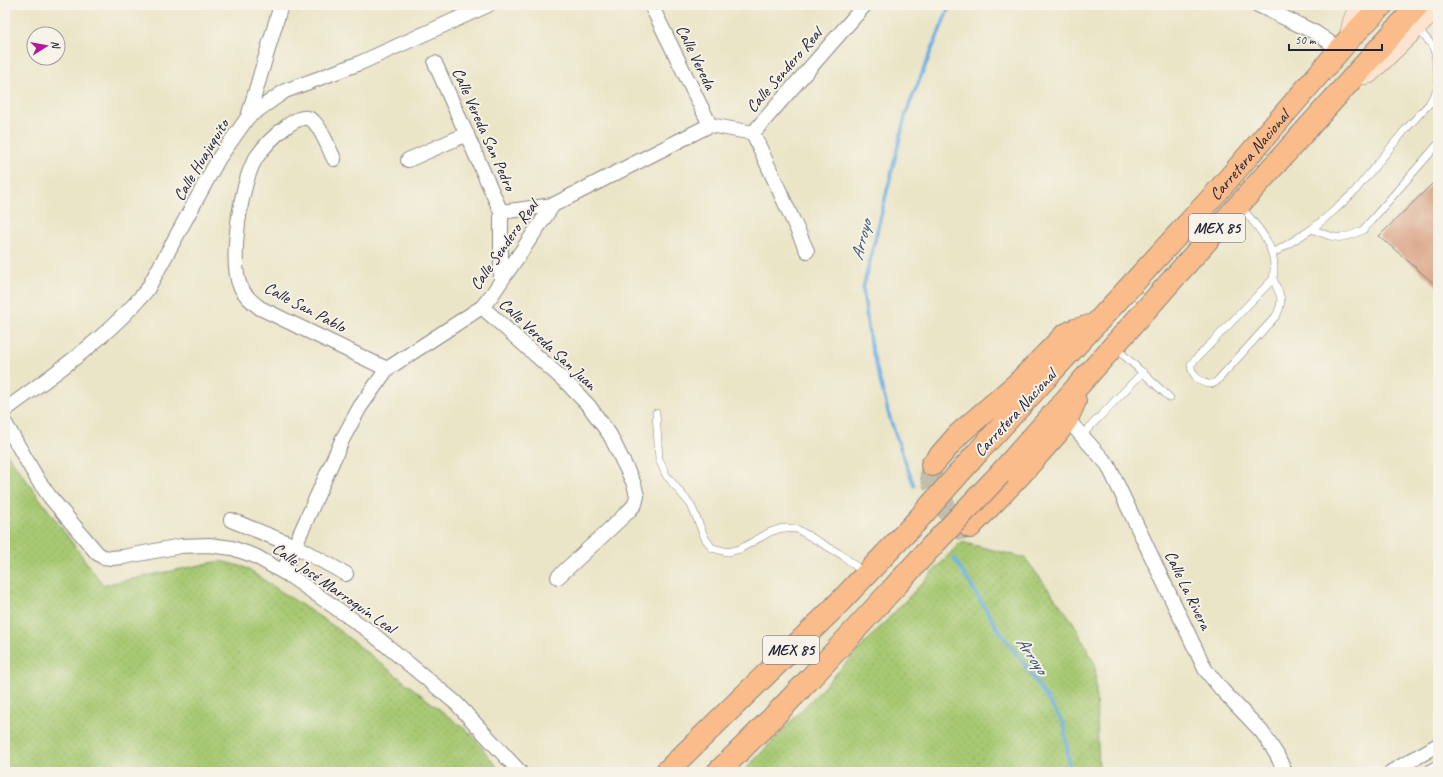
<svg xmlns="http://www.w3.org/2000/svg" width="1443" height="777" viewBox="0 0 1443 777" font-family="Caveat,sans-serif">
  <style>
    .grass { fill: url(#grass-dots); stroke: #647656 }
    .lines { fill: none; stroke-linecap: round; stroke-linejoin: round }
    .stream { stroke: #6cafe1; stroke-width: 3.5 }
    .building { fill: #d59978 }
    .highway-tunnel { stroke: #c3beac; stroke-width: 22; stroke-dasharray: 22 11; stroke-linecap: butt }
    .lane-casing { stroke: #868482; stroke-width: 8 }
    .street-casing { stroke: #868482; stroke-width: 16 }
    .secondary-casing { stroke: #868482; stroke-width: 20 }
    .highway-casing { stroke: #868482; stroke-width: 24 }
    .lane { stroke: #fff; stroke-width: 7 }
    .street { stroke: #fff; stroke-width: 14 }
    .secondary { stroke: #fde4d0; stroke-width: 19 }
    .highway { stroke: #f9bc8a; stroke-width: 22 }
    .highway-bridge-casing { stroke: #868482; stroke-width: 24; stroke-linecap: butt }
    .highway-bridge { stroke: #f9bc8a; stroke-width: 22 }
    .labels { text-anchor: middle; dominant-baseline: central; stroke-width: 4; stroke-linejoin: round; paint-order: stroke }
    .shield { fill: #f7f3e8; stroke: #62616f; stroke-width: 1 }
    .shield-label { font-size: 16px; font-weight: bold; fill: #22223b }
    .street-label { font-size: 17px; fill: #22223b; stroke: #f7f3e8 }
    .water-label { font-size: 18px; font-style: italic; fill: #3c5375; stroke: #f7f3e8 }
  </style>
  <defs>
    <pattern id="grass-dots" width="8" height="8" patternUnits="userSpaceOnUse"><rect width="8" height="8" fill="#a7c972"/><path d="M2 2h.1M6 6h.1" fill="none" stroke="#8fac64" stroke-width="1.8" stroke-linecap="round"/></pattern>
  </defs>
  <rect width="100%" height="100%" fill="#f7f3e8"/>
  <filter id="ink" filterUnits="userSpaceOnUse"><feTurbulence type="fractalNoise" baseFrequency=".025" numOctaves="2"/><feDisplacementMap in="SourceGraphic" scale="8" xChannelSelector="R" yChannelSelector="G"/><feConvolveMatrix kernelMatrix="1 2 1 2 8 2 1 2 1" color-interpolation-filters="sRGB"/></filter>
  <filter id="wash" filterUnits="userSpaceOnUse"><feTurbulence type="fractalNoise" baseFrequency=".012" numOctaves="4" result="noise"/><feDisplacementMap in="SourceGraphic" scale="16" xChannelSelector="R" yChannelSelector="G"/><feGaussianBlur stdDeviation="0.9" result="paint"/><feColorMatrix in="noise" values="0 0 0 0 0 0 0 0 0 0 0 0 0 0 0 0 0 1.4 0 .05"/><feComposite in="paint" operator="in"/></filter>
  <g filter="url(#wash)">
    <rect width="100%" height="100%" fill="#ebe5c8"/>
    <path class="grass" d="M5,451L103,585L220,561L244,567L332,625L471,734L501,772H5Z
      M961,542L1025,558L1073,622L1095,664L1099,772H743Z"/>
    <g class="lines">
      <path class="stream" d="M914,486L890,419L870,342L863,289L906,113L950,5
        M954,558L998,629L1024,664L1064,724L1070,772"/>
    </g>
    <g id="blocks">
      <path class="building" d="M1438,178V287L1379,236Z"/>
    </g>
  </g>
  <g filter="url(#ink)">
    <use href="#blocks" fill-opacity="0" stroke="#868482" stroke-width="1"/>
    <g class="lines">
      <path class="highway-tunnel" d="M932,465C931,469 930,473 931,477C933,486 954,524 961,529L969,528"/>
      <g class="lane-casing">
        <path id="lane" d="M1417,28L1432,45L1435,53L1438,81
          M1240,206C1259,228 1279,248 1273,279L1191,364C1190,375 1205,389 1216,382L1276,316C1285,299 1280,295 1273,279
          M1312,229C1335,239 1340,241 1363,230L1438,144
          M1272,254L1312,229L1336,209L1354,192L1405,130L1429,104L1438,88
          M1115,347L1170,398
          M656,413L659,459L666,475L691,505L705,538L712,548L728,552L740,549L770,532L782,528L797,529L842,555L864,573
          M1082,435L1143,372"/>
      </g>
      <g class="street-casing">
        <path id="street" d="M651,5L710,125
          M1258,5L1316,33L1341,50
          M435,63L501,212V280
          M248,117L281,5
          M753,133L807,251
          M334,159C329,149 321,127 312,120C304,114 294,121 287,126C275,135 264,146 256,158C241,181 229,261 240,286C244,295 252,302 260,308L387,369
          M408,160L467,134
          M501,212L553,205
          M482,307L567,383L589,406L610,435L634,484L637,496L635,504L628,512L558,577
          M5,410C55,373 107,338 147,290L219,158L248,117L285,91L360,63L488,5
          M1067,419L1108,465L1205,669L1222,690L1262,732L1277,755L1285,772
          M5,423L38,480L50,497L97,553L103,557L112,558L123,557L181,546L209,545L232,548L255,556L290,576L369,631L456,703L520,772
          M231,520L295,546L346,574
          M283,572L343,438L360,407L387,369L482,307L491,296L553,205L710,125L753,133L864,6
          M1391,772L1438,745
          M1431,772L1438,767"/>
      </g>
      <g class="secondary-casing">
        <path id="secondary" d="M1349,39C1351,25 1352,16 1362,5
          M1364,75L1369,74L1438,7"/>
      </g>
      <g class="highway-casing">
        <g id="highway">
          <path id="s1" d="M978,452L1217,192L1349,39L1382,5"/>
          <path d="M932,465L959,434L1018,383L1065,335L1075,330L1090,326"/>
          <path d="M1000,474L1219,227L1418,5"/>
          <path d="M970,527L1020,475L1058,432L1067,419L1075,401"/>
          <path d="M666,772L833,609L914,524"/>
          <path d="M718,772C793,700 862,622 932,546"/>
        </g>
      </g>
      <use href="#lane" class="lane"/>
      <use href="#street" class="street"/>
      <use href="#secondary" class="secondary"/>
      <use href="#highway" class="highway"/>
      <g class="highway-bridge-casing">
        <path id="highway-bridge" d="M914,524L978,452
          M932,546L1000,474"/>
      </g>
      <use href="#highway-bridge" class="highway-bridge"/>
    </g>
  </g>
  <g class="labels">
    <g class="shield">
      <rect x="1189" y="214" width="56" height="28" rx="3"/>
      <rect x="763" y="636" width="56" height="28" rx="3"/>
    </g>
    <g class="shield-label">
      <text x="1217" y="228">MEX 85</text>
      <text x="791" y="650">MEX 85</text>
    </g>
    <g class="street-label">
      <text transform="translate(696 57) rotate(64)">Calle Vereda</text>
      <text transform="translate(784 70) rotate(-49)">Calle Sendero Real</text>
      <text transform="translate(484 129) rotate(66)">Calle Vereda San Pedro</text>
      <text stroke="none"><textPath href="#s1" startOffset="402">Carretera Nacional</textPath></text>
      <text transform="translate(201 160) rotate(-59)">Calle Huajuquito</text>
      <text transform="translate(504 245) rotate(-55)">Calle Sendero Real</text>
      <text transform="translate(305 307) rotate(28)">Calle San Pablo</text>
      <text transform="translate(548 344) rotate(43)">Calle Vereda San Juan</text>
      <text transform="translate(1015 413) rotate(-47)">Carretera Nacional</text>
      <text transform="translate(334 588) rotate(35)">Calle José Marroquín Leal</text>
      <text transform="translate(1188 590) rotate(64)">Calle La Rivera</text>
    </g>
    <g class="water-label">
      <text transform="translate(861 240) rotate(-76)">Arroyo</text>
      <text transform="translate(1032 655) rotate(55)">Arroyo</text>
    </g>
  </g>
  <rect width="1443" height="777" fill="none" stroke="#f7f3e8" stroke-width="20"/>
  <g transform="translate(46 46) rotate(79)"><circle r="19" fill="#f7f3e8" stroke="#a29fa3"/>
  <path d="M0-3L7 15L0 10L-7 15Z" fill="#b5179e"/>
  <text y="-6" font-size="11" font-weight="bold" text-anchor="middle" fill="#22223b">N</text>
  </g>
  <path d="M1289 44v6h93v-6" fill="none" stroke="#22223b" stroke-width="2"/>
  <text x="1295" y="44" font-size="12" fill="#22223b" stroke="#f7f3e8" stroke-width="3" paint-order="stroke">50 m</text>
</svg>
